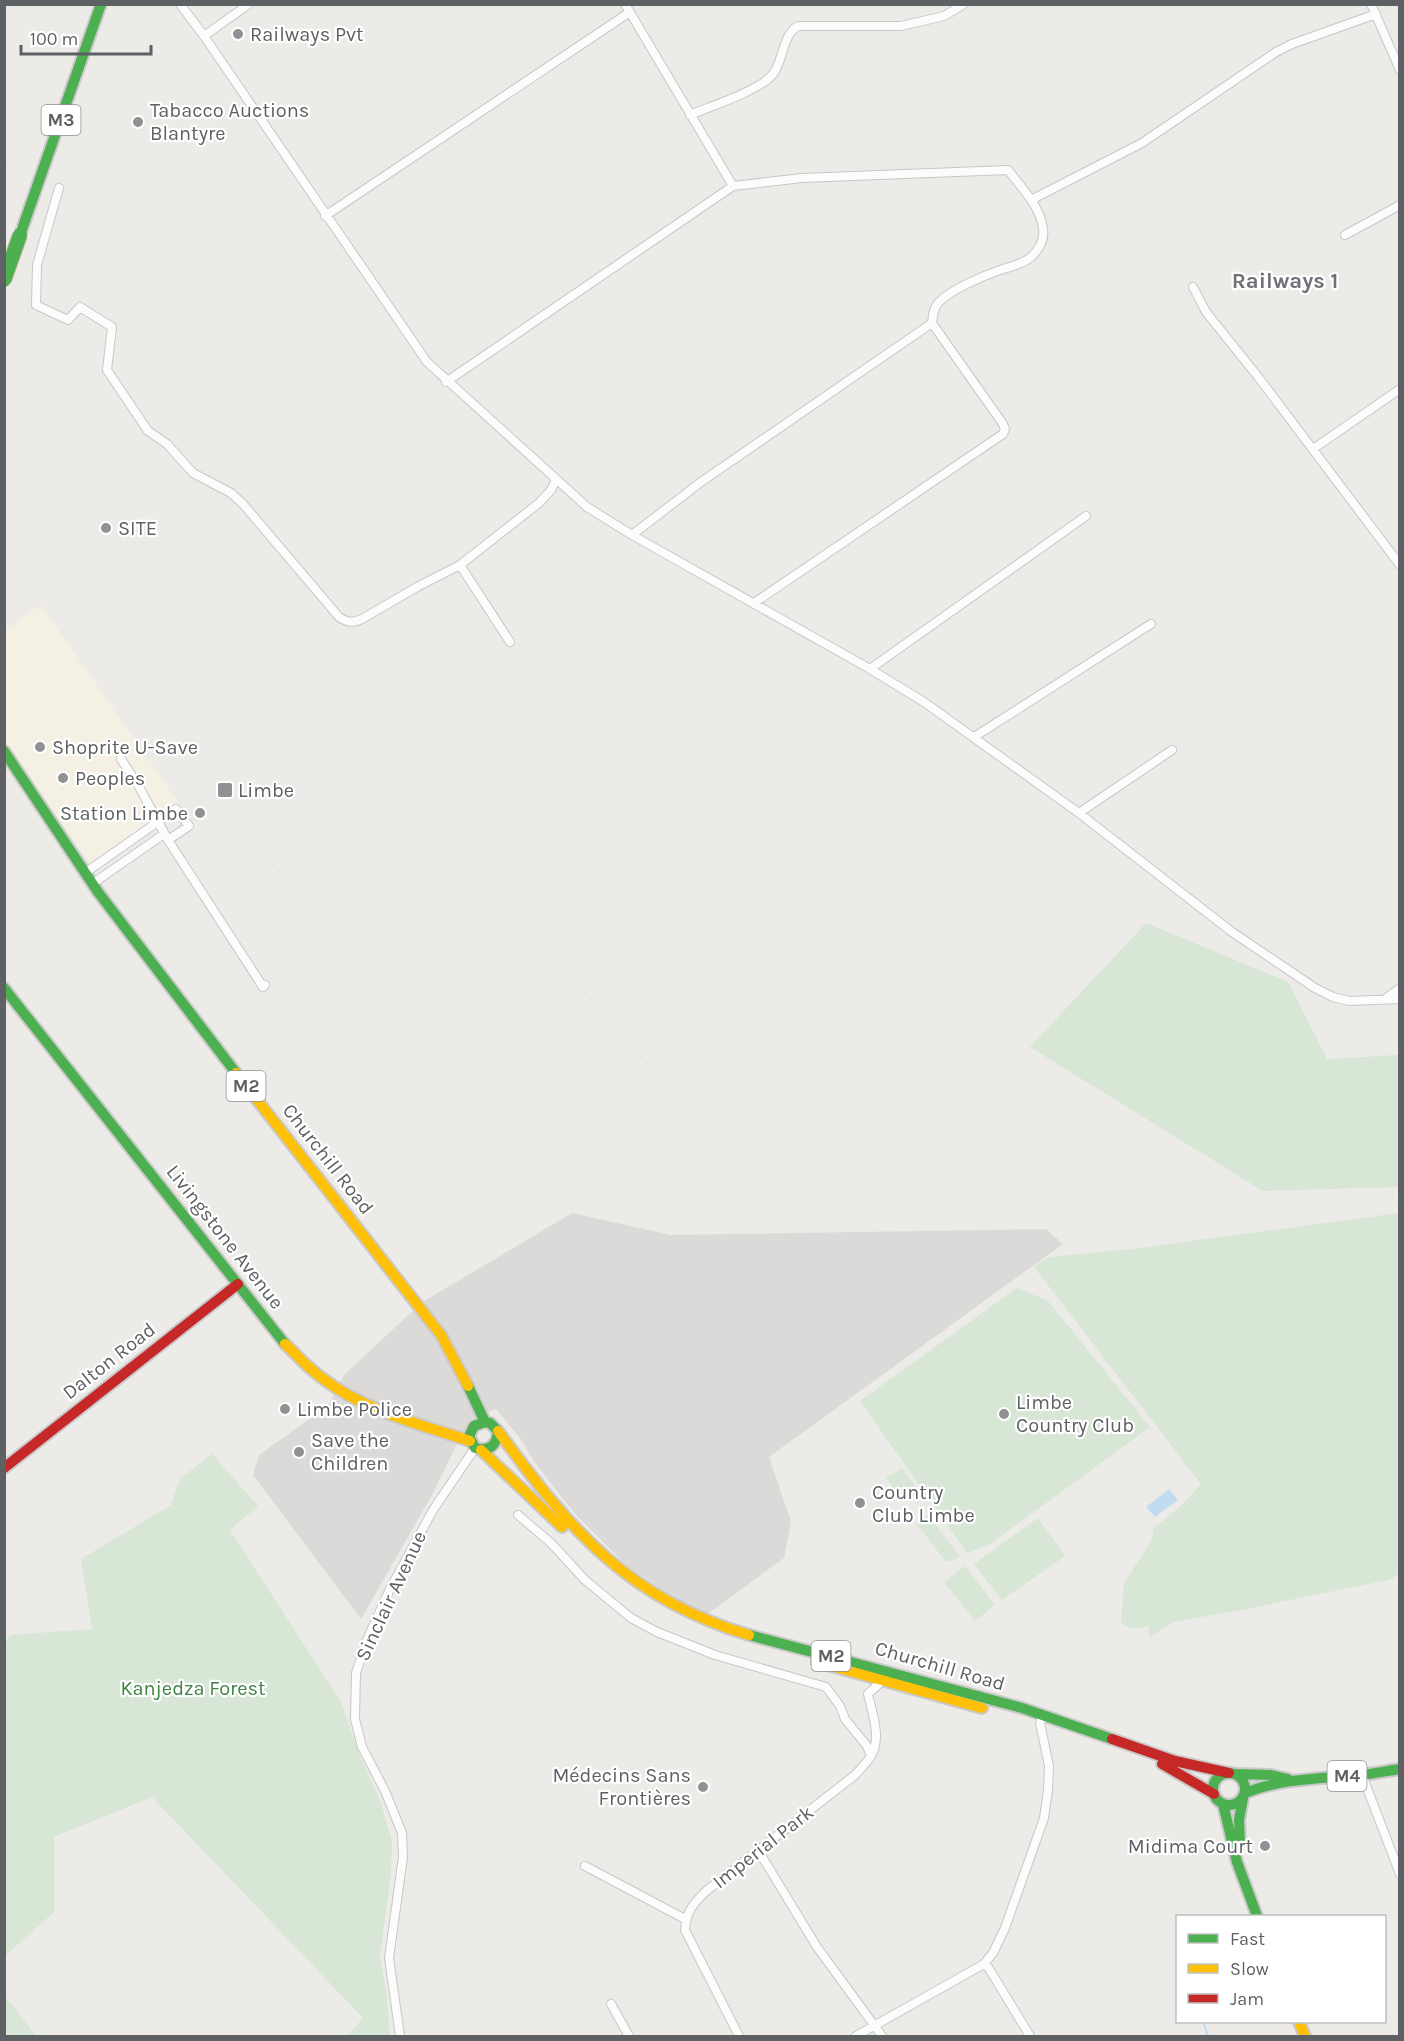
<svg xmlns="http://www.w3.org/2000/svg" width="1404" height="2041" viewBox="0 0 1404 2041" font-family="Karla,sans-serif">
  <style>
    .commercial { fill: #f4f0e3 }
    .industrial { fill: #dcdad8 }
    .green { fill: #d7e6d5 }
    .water { fill: #c1dcf1 }
    .lines { fill: none; stroke-linecap: round; stroke-linejoin: round }
    .stream { stroke: #c1dcf1; stroke-width: 2 }
    .street-casing { stroke: #c7c7c7; stroke-width: 10 }
    .fast-casing { stroke: #c9c9c9; stroke-width: 14 }
    .slow-casing { stroke: #c9c9c9; stroke-width: 14 }
    .jam-casing { stroke: #c9c9c9; stroke-width: 14 }
    .street { stroke: #fcfcfc; stroke-width: 8 }
    .fast { stroke: #4caf50; stroke-width: 10 }
    .slow { stroke: #ffc107; stroke-width: 10 }
    .jam { stroke: #c62828; stroke-width: 10 }
    .rail { stroke: #e3e2e2; stroke-width: 2; stroke-dasharray: 1.5 8; stroke-linecap: butt }
    .fast-bridge-casing { stroke: #bfb499; stroke-width: 16; stroke-linecap: butt }
    .fast-bridge { stroke: #4caf50; stroke-width: 14 }
    .poi-dot { fill: #909192; stroke: #fff; stroke-width: 2 }
    .labels { text-anchor: middle; dominant-baseline: central; stroke-width: 4.5; stroke-linejoin: round; paint-order: stroke }
    .shield { fill: #fff; stroke: #8e9092; stroke-width: 1.5 }
    .shield-label { font-size: 18px; font-weight: bold; fill: #5e6164 }
    .poi-label { font-size: 20px; fill: #5e6164; stroke: #fff; text-anchor: start }
    .street-label { font-size: 20px; fill: #5e6164; stroke: #fff }
    .park-label { font-size: 20px; fill: #408144; stroke: #fff }
    .quarter-label { font-size: 22px; font-weight: bold; fill: #6f7276; stroke: #fff }
  </style>
  <rect width="100%" height="100%" fill="#ecebe8"/>
  <path class="commercial" d="M41,605L179,803L92,865L5,746L4,630Z"/>
  <path class="industrial" d="M572,1213L671,1235L1046,1229L1063,1244L769,1457L791,1522L784,1558L702,1618L625,1564L575,1514L535,1463L520,1438L496,1409L469,1420L432,1495L361,1619L253,1475L259,1455L328,1406L343,1376L421,1303Z"/>
  <path class="green" d="M1146,923L1288,982L1327,1059L1399,1055V1187L1263,1191L1030,1047Z
    M1399,1213V1574L1389,1580L1236,1611L1173,1622L1150,1637L1148,1628L1149,1626L1132,1629L1121,1623L1124,1583L1152,1540L1153,1529L1183,1504L1201,1484L1034,1267L1048,1257L1132,1249Z
    M1017,1288L1048,1301L1150,1427L990,1544L967,1553L860,1401Z
    M212,1454L258,1506L230,1530L341,1702L360,1756L381,1802L392,1842L391,1874L380,1955L386,1992L390,2036H347L363,2018L152,1797L54,1837V1912L5,1956V1644L10,1635L92,1629L81,1559L171,1505L180,1479Z
    M902,1468L916,1487L901,1498L886,1478Z
    M928,1515L960,1557L946,1562L916,1523Z
    M1038,1518L1065,1556L1002,1600L974,1564Z
    M965,1566L995,1605L975,1621L944,1582Z
    M5,1996L36,2036H5Z"/>
  <path class="water" d="M1169,1489L1178,1500L1155,1517L1146,1507Z"/>
  <g class="lines">
    <path class="stream" d="M1203,2022L1208,2036"/>
    <g class="street-casing">
      <path id="street" d="M180,4L204,36L427,362L587,507L632,535L870,669L924,702L1079,813L1232,932L1315,988L1333,997L1349,1001L1400,999
        M625,4L733,186
        M1371,4L1400,70
        M204,36L249,4
        M690,115C711,106 761,90 773,74C784,60 782,35 798,26H901L944,16L964,4
        M59,188L37,265L36,305L68,320L80,307L112,327L107,370L148,431L167,444L193,473L231,493L243,504L339,617C348,623 353,623 362,619L417,587L460,565L539,503L551,490L556,480
        M1031,200L1142,143L1276,52L1292,44L1376,14
        M325,216L630,12
        M1345,235L1400,205
        M1193,287L1206,312L1259,378L1400,565
        M446,382L733,186L802,178L1008,170C1021,187 1041,207 1043,229C1045,240 1038,251 1030,258C1022,264 1010,267 1000,270C983,276 952,289 939,302C933,308 933,316 932,323L1003,424L1005,429L1003,434L754,603
        M1313,449L1400,389
        M632,535L701,482L932,323
        M460,565L510,642
        M870,669L1086,516
        M974,737L1151,624
        M121,759L138,785L168,840L263,987L265,985
        M1079,813L1172,750
        M85,873L176,809L189,826L168,840
        M92,884L164,834
        M1384,1000L1400,988
        M518,1515L551,1543L585,1580L631,1618L657,1632L715,1655L826,1687L840,1706L845,1719L867,1746L871,1756
        M1362,1775L1400,1874
        M758,1850L817,1947L882,2036
        M585,1866L685,1919
        M984,1964L988,1967L1030,2036
        M611,2004L629,2036
        M400,2036L389,1958L403,1857L402,1833L385,1791L362,1747L355,1719L356,1673L367,1640L389,1591L433,1510L475,1448
        M739,2036L685,1930C686,1912 693,1904 705,1892L855,1775C860,1769 867,1763 871,1756C882,1738 872,1713 868,1694L883,1680
        M856,2036L984,1964L993,1953L1005,1928L1044,1818L1048,1790L1049,1766L1040,1723L1043,1714"/>
    </g>
    <g class="fast-casing">
      <path id="fast" d="M20,235L101,4
        M4,751L98,892L236,1073
        M4,988L285,1344
        M468,1386L485,1422L490,1423L498,1431C497,1445 490,1452 475,1448L469,1436L474,1426L485,1422
        M749,1635L1022,1708L1112,1739
        M1213 1789a16 16 0 1 1 32 0a16 16 0 1 1-32 0Z
        M1234,1774L1271,1775L1288,1779
        M1245,1793C1282,1778 1320,1779 1359,1775C1373,1774 1386,1771 1400,1769
        M1223,1804L1237,1862L1257,1916
        M1240,1842L1239,1820L1243,1798"/>
    </g>
    <g class="slow-casing">
      <path id="slow" d="M236,1073L441,1335L468,1386
        M285,1344C297,1355 308,1368 322,1378C365,1411 419,1424 470,1441
        M498,1431C570,1530 628,1599 749,1635
        M481,1450L562,1527
        M817,1662L982,1708
        M1299,2022L1305,2036"/>
    </g>
    <g class="jam-casing">
      <path id="jam" d="M4,1468L238,1284
        M1112,1739L1175,1761L1229,1773
        M1162,1764L1214,1794"/>
    </g>
    <use href="#street" class="street"/>
    <use href="#fast" class="fast"/>
    <use href="#slow" class="slow"/>
    <use href="#jam" class="jam"/>
    <path class="rail" d="M4,141L53,476C65,528 79,578 105,625L419,1072C448,1105 488,1144 525,1168C570,1198 626,1210 678,1214L1171,1197L1400,1193
      M259,316L263,346L287,392L391,539
      M39,540L91,614
      M534,642C570,634 598,638 632,651L913,804
      M519,645C554,626 589,605 629,607C651,608 675,613 695,624C713,633 729,649 748,659C832,703 916,748 999,795
      M451,843L686,1107C718,1140 755,1174 800,1186C822,1193 846,1194 869,1197"/>
    <g class="fast-bridge-casing">
      <path id="fast-bridge" d="M4,280L20,235"/>
    </g>
    <use href="#fast-bridge" class="fast-bridge"/>
  </g>
  <g class="poi-dot">
    <circle cx="238" cy="34" r="6"/>
    <circle cx="138" cy="122" r="6"/>
    <circle cx="106" cy="528" r="6"/>
    <circle cx="40" cy="747" r="6"/>
    <circle cx="63" cy="778" r="6"/>
    <rect x="217" y="782" width="16" height="16" rx="3"/>
    <circle cx="200" cy="813" r="6"/>
    <circle cx="285" cy="1409" r="6"/>
    <circle cx="1004" cy="1414" r="6"/>
    <circle cx="299" cy="1452" r="6"/>
    <circle cx="860" cy="1503" r="6"/>
    <circle cx="703" cy="1787" r="6"/>
    <circle cx="1265" cy="1846" r="6"/>
  </g>
  <g class="labels">
    <g class="shield">
      <rect x="41.5" y="105" width="39" height="30" rx="4.5"/>
      <rect x="226.5" y="1071" width="39" height="30" rx="4.5"/>
      <rect x="811.5" y="1641" width="39" height="30" rx="4.5"/>
      <rect x="1327.5" y="1761" width="39" height="30" rx="4.5"/>
    </g>
    <g class="shield-label">
      <text x="61" y="120">M3</text>
      <text x="246" y="1086">M2</text>
      <text x="831" y="1656">M2</text>
      <text x="1347" y="1776">M4</text>
    </g>
    <g class="poi-label">
      <text x="250" y="34">Railways Pvt</text>
      <text x="150" y="110">Tabacco Auctions<tspan x="150" dy="23">Blantyre</tspan></text>
      <text x="118" y="528">SITE</text>
      <text x="52" y="747">Shoprite U-Save</text>
      <text x="75" y="778">Peoples</text>
      <text x="238" y="790">Limbe</text>
      <text x="188" y="813" text-anchor="end">Station Limbe</text>
      <text x="1016" y="1402">Limbe<tspan x="1016" dy="23">Country Club</tspan></text>
      <text x="297" y="1409">Limbe Police</text>
      <text x="311" y="1440">Save the<tspan x="311" dy="23">Children</tspan></text>
      <text x="872" y="1492">Country<tspan x="872" dy="23">Club Limbe</tspan></text>
      <text x="691" y="1775" text-anchor="end">Médecins Sans<tspan x="691" dy="23">Frontières</tspan></text>
      <text x="1253" y="1846" text-anchor="end">Midima Court</text>
    </g>
    <g class="street-label">
      <text transform="translate(328 1159) rotate(52)">Churchill Road</text>
      <text transform="translate(225 1237) rotate(52)">Livingstone Avenue</text>
      <text transform="translate(109 1361) rotate(-38)">Dalton Road</text>
      <text transform="translate(391 1596) rotate(-65)">Sinclair Avenue</text>
      <text transform="translate(940 1666) rotate(16)">Churchill Road</text>
      <text transform="translate(763 1847) rotate(-38)">Imperial Park</text>
    </g>
    <g class="park-label">
      <text x="193" y="1688">Kanjedza Forest</text>
    </g>
    <g class="quarter-label">
      <text x="1285" y="281">Railways 1</text>
    </g>
  </g>
  <rect width="1404" height="2041" fill="none" stroke="#5e6164" stroke-width="12"/>
  <rect x="1176" y="1915" width="210" height="108" fill="#ffffff" stroke="#bfc0c1" stroke-width="1.5"/>
  <rect x="1188" y="1934" width="30" height="9" fill="#4caf50" stroke="#bfc0c1" stroke-width="1.5"/>
  <text x="1230" y="1945" font-size="18" fill="#5e6164">Fast</text>
  <rect x="1188" y="1964" width="30" height="9" fill="#ffc107" stroke="#bfc0c1" stroke-width="1.5"/>
  <text x="1230" y="1975" font-size="18" fill="#5e6164">Slow</text>
  <rect x="1188" y="1994" width="30" height="9" fill="#c62828" stroke="#bfc0c1" stroke-width="1.5"/>
  <text x="1230" y="2005" font-size="18" fill="#5e6164">Jam</text>
  <path d="M21 45v9h130v-9" fill="none" stroke="#5e6164" stroke-width="3"/>
  <text x="30" y="45" font-size="18" fill="#5e6164" stroke="#ffffff" stroke-width="4.5" paint-order="stroke">100 m</text>
</svg>
